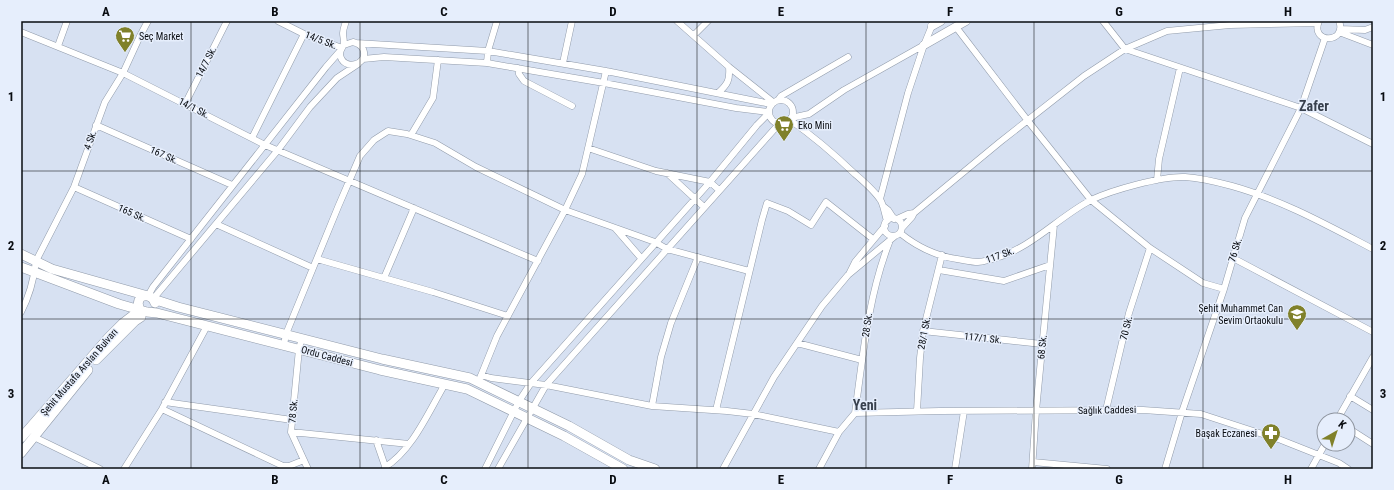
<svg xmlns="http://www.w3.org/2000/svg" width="1394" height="490" viewBox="0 0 1394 490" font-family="'Roboto Condensed',sans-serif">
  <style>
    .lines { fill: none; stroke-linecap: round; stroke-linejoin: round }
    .minor-casing { stroke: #919baa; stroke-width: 7 }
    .tertiary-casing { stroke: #919baa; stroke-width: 9 }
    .secondary-casing { stroke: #919baa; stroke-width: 10 }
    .minor { stroke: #fff; stroke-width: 6 }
    .tertiary { stroke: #fff; stroke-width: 8 }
    .secondary { stroke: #fff; stroke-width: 9 }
    .grid { fill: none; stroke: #090c11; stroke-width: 1; stroke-opacity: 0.55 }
    .labels { text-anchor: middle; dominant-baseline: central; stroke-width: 3; stroke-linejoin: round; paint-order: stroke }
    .poi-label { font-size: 10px; fill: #090c11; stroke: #e6eefc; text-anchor: start }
    .street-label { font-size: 10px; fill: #090c11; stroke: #e6eefc }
    .district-label { font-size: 14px; font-weight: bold; fill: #38404d; stroke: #e6eefc }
    .neatline { fill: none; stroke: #090c11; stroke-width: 1.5 }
    .grid-label { font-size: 13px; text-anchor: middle; font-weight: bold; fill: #090c11 }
  </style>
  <rect width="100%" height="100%" fill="#d7e1f2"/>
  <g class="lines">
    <g class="minor-casing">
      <path id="minor" d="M278,21L304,34L342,48
        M677,21L729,67L773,102
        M1103,21L1125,49L1301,108L1373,144
        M1319,21C1309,44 1348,44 1339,21
        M956,27L1028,121L1091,200L1150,248L1203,283L1224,289
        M1340,29L1365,30L1373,27
        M21,32L123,73L265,145L538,261
        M1339,32L1373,45
        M694,35L708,21
        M356,43L488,51L606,71L771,104
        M344,45L353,42C357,43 361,45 363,49C370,65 342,72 340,54C340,50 342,49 343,46C345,42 343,37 343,33C343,29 345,25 346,21
        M58,46L67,21
        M363,59L384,57L487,63L604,83L736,108L768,112
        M487,63L488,51L497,21
        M563,63L572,21
        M518,68L519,74L524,81L572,106
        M718,93C728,84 730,80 729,67
        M769 112a12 12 0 1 1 24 0a12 12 0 1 1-24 0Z
        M778,100L781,96L848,57
        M185,104L227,21
        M791,118L809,114L844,90L924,45
        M790,120C813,136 834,154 855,174C863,181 875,191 881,201C884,207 885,215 887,221
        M96,125L232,185
        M411,135L433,98L438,60
        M252,138L304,34
        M588,148L656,171L710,182L719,190
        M667,173L704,207
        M1157,180L1159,159L1180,68
        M74,187L191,239
        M880,199L908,93L924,45L933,23
        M883,206L888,210L894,219
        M884 227a9 9 0 1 1 18 0a9 9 0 1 1-18 0Z
        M897,219L908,214L914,213
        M216,224L313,268
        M615,228L641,258
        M902,228L912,217L914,213L1000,142L1084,76L1125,49L1167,31L1230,25L1318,23
        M900,233C916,246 937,256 957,259C964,260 971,262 978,262C983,262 988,260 993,259C1032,248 1057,218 1091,200C1112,190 1162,176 1185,177C1200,178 1217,182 1232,186C1282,200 1327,225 1373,249
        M1233,258L1373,332
        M317,259L433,292L508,316
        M939,270L1004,281L1050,265
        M849,274L855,262L885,226
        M384,278L414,208
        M148,296L153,287L326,67L340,51
        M153,299L278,150L310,107L337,78L358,64
        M21,312C29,297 34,278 36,261L74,187L105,102L123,73L140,36L148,21
        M923,331L1042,344
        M302,338L299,349L291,432L308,469
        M797,343L862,360
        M284,345L286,334L338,207L360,156L374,140L388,131L407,134L435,143L476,167L565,210L655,242L667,249L749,271
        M481,375L491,378L546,385L652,406L727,411L753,414L839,432
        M480,378L497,336L565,210L582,174L606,71
        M1350,396L1373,410
        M165,402L292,420
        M652,406L661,357L671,323L698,257
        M162,409L283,466H289L304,460
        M716,410L762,220L767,203L788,211L811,225L826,202L873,239
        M1106,410L1129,313L1150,248
        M917,411L920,358L923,331L942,255
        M855,413L940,411L1143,410L1201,414L1281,440L1339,463L1348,469
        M855,413C863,356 868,297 889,243
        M1337,420L1373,357
        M1348,428L1373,444
        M291,432L409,444
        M34,437L100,469
        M376,440L386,469
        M1033,462L1107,469
        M385,467C412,451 429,411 445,384
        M124,469L162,409L207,326
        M485,469L519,401L531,383L710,182L757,125L768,114
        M498,469L546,385L779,124
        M723,469L774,377L822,306L848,275L895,236
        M819,469L839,432L855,413
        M955,469L964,411
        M1032,469L1036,411L1054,225
        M1165,469L1182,412L1224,289L1245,218L1301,108L1325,38
        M1311,469L1325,444"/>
    </g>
    <g class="tertiary-casing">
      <path id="tertiary" d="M932,26L941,21
        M924,45L966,21"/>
    </g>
    <g class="secondary-casing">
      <path id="secondary" d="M21,254L52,269L148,296
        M21,267L119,304L147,312L157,313L380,370L467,389L564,436L623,469
        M153,299L178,307L382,359L470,378L569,426L629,460L655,469
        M96,360L135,321L141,317
        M21,438L108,338L123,323L140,310C138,305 137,302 141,297C148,294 153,297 155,303
        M21,453L88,370"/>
    </g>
    <use href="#minor" class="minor"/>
    <use href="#tertiary" class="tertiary"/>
    <use href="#secondary" class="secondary"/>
  </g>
  <path class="grid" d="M191,21V469M360,21V469M528,21V469M697,21V469M866,21V469M1034,21V469M1203,21V469M21,171H1373M21,319H1373"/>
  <defs>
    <g id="supermarket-pin" transform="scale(1)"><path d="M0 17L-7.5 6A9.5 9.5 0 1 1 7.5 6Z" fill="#80812a" stroke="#e6eefc"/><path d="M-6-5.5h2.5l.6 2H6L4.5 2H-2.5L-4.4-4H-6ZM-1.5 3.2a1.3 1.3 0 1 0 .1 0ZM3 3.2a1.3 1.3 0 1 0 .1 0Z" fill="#fff"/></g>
    <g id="school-pin" transform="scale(1)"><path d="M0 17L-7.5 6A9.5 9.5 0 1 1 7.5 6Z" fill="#80812a" stroke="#e6eefc"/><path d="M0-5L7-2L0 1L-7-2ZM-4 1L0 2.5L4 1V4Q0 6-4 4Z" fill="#fff"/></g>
    <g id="pharmacy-pin" transform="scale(1)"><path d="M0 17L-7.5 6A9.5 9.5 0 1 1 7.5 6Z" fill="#80812a" stroke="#e6eefc"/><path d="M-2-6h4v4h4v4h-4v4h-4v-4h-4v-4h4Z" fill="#fff"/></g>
  </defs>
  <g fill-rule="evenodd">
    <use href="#supermarket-pin" x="125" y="36"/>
    <use href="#supermarket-pin" x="784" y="125"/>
    <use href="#school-pin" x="1297" y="314"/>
    <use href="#pharmacy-pin" x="1271" y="433"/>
  </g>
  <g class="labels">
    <g class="poi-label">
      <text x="139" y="36">Seç Market</text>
      <text x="798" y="125">Eko Mini</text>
      <text x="1283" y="308" text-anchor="end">Şehit Muhammet Can<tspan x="1283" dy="12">Sevim Ortaokulu</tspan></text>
      <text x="1257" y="433" text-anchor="end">Başak Eczanesi</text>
    </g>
    <g class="street-label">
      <text transform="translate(321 40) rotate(21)">14/5 Sk.</text>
      <text transform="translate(206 62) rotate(-63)">14/7 Sk.</text>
      <text transform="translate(194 108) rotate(27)">14/1 Sk.</text>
      <text transform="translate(90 140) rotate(-70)">4 Sk.</text>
      <text transform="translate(164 155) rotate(24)">167 Sk.</text>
      <text transform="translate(132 213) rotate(24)">165 Sk.</text>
      <text transform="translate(1235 250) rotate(-73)">76 Sk.</text>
      <text transform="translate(1000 255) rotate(-20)">117 Sk.</text>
      <text transform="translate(867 325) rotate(-82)">28 Sk.</text>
      <text transform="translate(1126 328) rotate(-76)">70 Sk.</text>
      <text transform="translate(924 333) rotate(-79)">28/1 Sk.</text>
      <text transform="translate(983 338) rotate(6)">117/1 Sk.</text>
      <text transform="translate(1042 347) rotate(-84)">68 Sk.</text>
      <text transform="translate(327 356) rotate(15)">Ordu Caddesi</text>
      <text transform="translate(79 372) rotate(-49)">Şehit Mustafa Arslan Bulvarı</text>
      <text transform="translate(1107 410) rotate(-1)">Sağlık Caddesi</text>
      <text transform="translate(293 411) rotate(-85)">78 Sk.</text>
    </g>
    <g class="district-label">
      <text x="1314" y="106">Zafer</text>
      <text x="865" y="405">Yeni</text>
    </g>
  </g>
  <rect width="1394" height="490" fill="none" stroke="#e6eefc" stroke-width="44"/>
  <g transform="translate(1336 432) rotate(39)"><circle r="19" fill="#e6eefc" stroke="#8e949e"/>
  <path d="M0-3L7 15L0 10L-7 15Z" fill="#80812a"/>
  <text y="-6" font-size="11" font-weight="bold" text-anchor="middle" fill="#090c11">K</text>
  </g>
  <rect x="22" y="22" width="1350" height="446" class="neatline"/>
  <g class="grid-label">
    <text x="106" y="16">A</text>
    <text x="275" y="16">B</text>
    <text x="444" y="16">C</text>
    <text x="613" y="16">D</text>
    <text x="781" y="16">E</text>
    <text x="950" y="16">F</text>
    <text x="1119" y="16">G</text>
    <text x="1288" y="16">H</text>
    <text x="11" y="101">1</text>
    <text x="1383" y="101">1</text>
    <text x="11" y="250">2</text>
    <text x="1383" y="250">2</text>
    <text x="11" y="398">3</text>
    <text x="1383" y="398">3</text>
    <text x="106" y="484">A</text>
    <text x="275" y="484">B</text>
    <text x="444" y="484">C</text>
    <text x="613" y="484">D</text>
    <text x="781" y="484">E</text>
    <text x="950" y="484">F</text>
    <text x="1119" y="484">G</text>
    <text x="1288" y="484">H</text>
  </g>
</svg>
